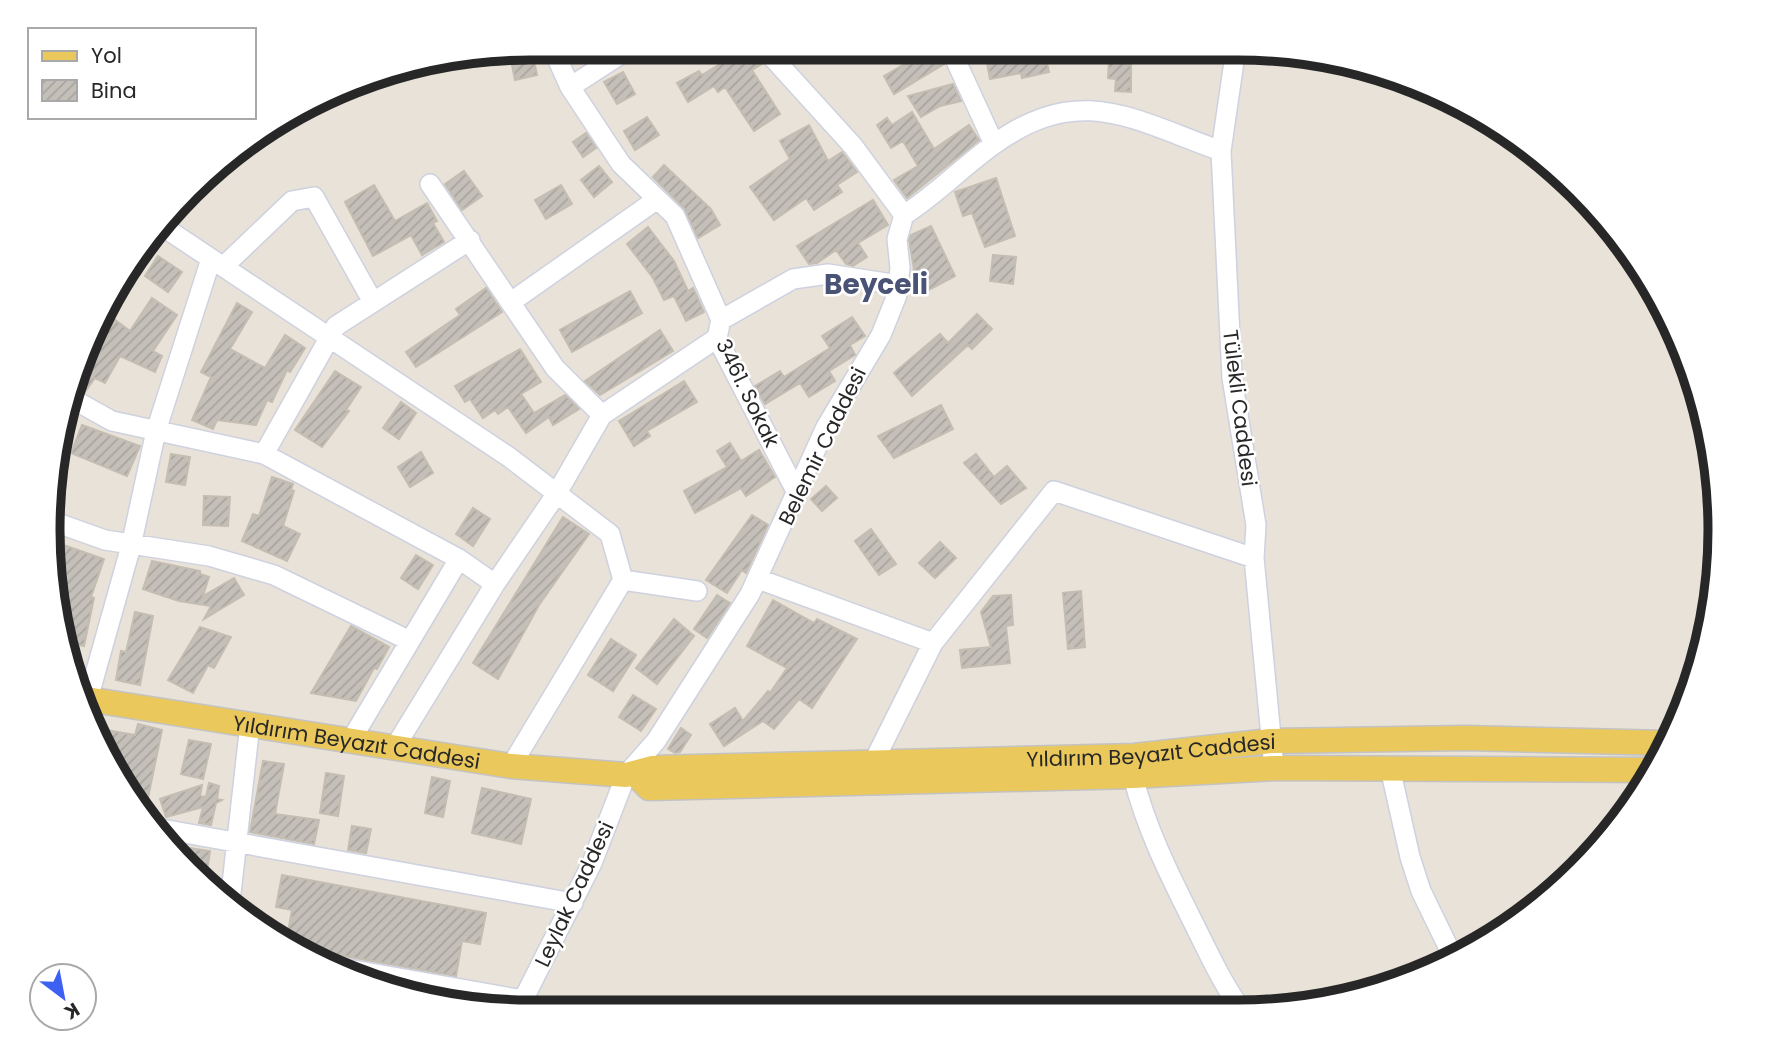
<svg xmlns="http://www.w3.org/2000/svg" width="1767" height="1060" viewBox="0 0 1767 1060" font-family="Poppins,sans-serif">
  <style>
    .building { fill: url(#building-hatch); stroke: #c4bdb2; stroke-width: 2 }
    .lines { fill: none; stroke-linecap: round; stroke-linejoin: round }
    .minor-casing { stroke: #ced1df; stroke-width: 22 }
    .major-casing { stroke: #c3c3c3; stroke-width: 27 }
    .minor { stroke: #fff; stroke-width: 19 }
    .major { stroke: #eac85c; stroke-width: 24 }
    .labels { text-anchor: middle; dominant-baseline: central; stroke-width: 5; stroke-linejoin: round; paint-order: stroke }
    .street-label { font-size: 21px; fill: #272727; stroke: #fff }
    .district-label { font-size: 28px; font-weight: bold; fill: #4a5275; stroke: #fff }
    .rim { fill: none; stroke: #272727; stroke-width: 9 }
  </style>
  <defs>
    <pattern id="building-hatch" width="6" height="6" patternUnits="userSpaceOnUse" patternTransform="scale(1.75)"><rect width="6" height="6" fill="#c4bfb8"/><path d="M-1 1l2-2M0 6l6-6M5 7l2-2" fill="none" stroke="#a8a49e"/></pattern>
  </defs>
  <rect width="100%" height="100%" fill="#e9e2d8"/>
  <path class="building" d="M531,47L537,75L515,80L509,51Z
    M575,47H609L585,63Z
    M746,48H752L762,64L752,70L780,114L754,131L725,87L718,92L714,86L688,102L677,83L699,71L702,75Z
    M932,48H938L944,64L894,94L884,76Z
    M1031,48H1044L1049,72L1022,78L1021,73L990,79L985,52Z
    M1109,61L1131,64V92L1115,91L1116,79L1108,78Z
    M623,72L635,94L617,104L604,82Z
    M953,84L961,101L940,106L921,117L908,96Z
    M912,112L934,149L969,125L979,140L907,198L894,180L918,166L903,141L891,148L877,125L887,118L892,125Z
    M647,117L659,135L635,150L624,131Z
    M809,125L828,161L842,152L857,172L837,185L842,192L814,210L806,198L774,220L750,187L790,159L780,141Z
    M586,133L596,148L583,157L573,142Z
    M664,165L711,209L720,225L698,238L684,208L653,177Z
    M599,166L612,182L594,197L581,180Z
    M464,171L482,196L462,210L445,184Z
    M996,178L1015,236L985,247L972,213L963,216L955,192Z
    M374,185L395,221L427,203L437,221L433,223L444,242L422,255L411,235L373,256L345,202Z
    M561,185L572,204L546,219L535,200Z
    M873,200L888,225L858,243L867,257L853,266L846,264L836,250L817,263L809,264L797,246Z
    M931,226L955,276L923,293L912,273L914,269L909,240L911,235Z
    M648,227L674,261L688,291L693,288L704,312L686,321L674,296L664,300L653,278L627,244Z
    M993,255L1016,257L1013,284L990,281Z
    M158,256L182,272L168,292L145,276Z
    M486,288L502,312L416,367L406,352L460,315L456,309Z
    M630,291L642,313L572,352L560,330Z
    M152,298L177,315L153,351L162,356L155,372L120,356L105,383L95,378L85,392L76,387L103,340L95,334L106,313L130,331Z
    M237,303L252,312L230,349L265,368L285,335L305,348L290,372L287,370L272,402L267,400L256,425L217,420L213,429L192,420L211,377L201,372Z
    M977,314L992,329L972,349L968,345L912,396L894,373L940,334L948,343Z
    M852,317L865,336L850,345L855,355L829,371L835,381L809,397L800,383L765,404L755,386L780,371L784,377L830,348L822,336Z
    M660,330L673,351L600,395L585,381Z
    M520,349L541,382L521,394L534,413L565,395L579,409L553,425L549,417L526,433L508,407L498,414L495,410L483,418L470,399L465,402L455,386Z
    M335,371L361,387L346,410L349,411L322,447L295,430Z
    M684,381L697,402L647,431L650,436L634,446L619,421Z
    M401,402L416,413L399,439L383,428Z
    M941,405L953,429L894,458L878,436Z
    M82,425L140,446L127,476L71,453Z
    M730,443L741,461L759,450L775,477L746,496L741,488L695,513L684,491L727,467L717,451Z
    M421,452L433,473L410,487L398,467Z
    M171,454L190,457L185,485L166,482Z
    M976,454L994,477L1007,466L1026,488L1001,504L964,463Z
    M272,477L293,484L291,490L294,491L283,526L300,534L287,561L242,541L253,514L259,516Z
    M826,486L837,498L822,511L811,499Z
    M204,496L230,497L228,526L203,525Z
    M473,508L490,519L473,546L456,534Z
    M752,515L768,525L746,573L742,570L727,593L706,580Z
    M563,517L589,534L539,605L498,679L473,663Z
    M871,529L896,564L879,575L855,541Z
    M49,540L104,559L91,597L94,598L84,646L66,642Z
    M940,542L956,558L935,578L919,563Z
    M416,555L433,565L418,589L401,578Z
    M152,561L200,571V574L209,577L203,596L234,578L244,595L204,619L211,606L179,601L143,589Z
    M1081,591L1085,647L1068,649L1063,593Z
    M717,595L730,603L707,638L694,629Z
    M1011,595L1013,625L1006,626L1010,663L962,668L960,650L991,647L981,612L993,596Z
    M773,600L814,623L817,619L857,639L812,708L799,699L774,729L763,721L724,746L710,724L735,708L743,721L768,691L770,693L787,668L747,646Z
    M135,612L153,616L140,685L116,680L121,651L126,652Z
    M674,619L694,636L657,684L636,668Z
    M351,626L389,647L377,669L374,668L356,701L311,693Z
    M200,627L231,637L214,668L208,665L193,693L168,680Z
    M611,639L636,655L613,691L588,675Z
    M633,695L656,709L641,731L619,717Z
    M138,724L162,730L144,817L96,728L135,735Z
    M681,728L691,735L680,752L675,753L668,749Z
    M189,740L211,744L203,779L181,774Z
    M263,761L284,764L275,814L319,820L314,844L250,832Z
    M326,773L344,776L338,816L320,813Z
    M432,777L450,781L443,817L425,813Z
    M209,783L219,786L217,799L222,800L216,803L211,825L199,823L203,807L166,817L160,799L202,785L200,796L206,797Z
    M482,788L531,799L521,844L472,833Z
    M352,826L371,829L366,853L348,850Z
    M169,845L210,851L206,879L202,875Z
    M282,875L486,913L480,944L462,941L456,976L333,954L318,959L286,943L292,910L276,907Z"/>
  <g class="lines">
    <g class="minor-casing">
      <path id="minor" d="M552,47L570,87L621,164L675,216L721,320L717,338L797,493
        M950,48L994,144
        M1236,48L1221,151L1232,378L1256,525L1254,558L1274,768
        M570,87L632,47
        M430,184L555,368L602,415
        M904,215C936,195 962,167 993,145C1080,82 1131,119 1221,151
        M159,224L509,457L610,534L623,580
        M224,266L292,201L314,197L373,302
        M511,302L656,200
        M721,320L793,279L828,274L899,285
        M69,397L112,421L264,454L459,559L495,584
        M264,454L336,326L470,240
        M49,520L105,540L209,556L274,575L408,640
        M758,579L933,643
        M88,699L131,546L156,431L211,259
        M351,740L459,559
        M395,747L495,584L557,493L602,415L717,338
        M874,761L933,643L1054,491L1254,558
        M511,766L623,580L697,591
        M1390,768L1410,857L1421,891L1454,959
        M1133,776C1146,829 1171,878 1195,926C1210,956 1223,985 1243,1012
        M151,827L573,903
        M230,902L250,724
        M331,966L523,1000
        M517,1012L592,863L626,775L656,741L750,594L826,427L881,335L897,295L900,268L897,239L904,215L853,146L764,48"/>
    </g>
    <g class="major-casing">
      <g id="major">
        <path id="s1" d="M80,698L511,766L626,775L652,768L1134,756L1271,741L1466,738L1668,743"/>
        <path d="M635,774L649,788L1133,776L1274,768L1654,770"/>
      </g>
    </g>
    <use href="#minor" class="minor"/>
    <use href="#major" class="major"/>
  </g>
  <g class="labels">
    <g class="street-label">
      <text transform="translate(748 393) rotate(64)">3461. Sokak</text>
      <text transform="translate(1240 408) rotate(83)">Tülekli Caddesi</text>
      <text transform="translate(822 446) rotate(-64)">Belemir Caddesi</text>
      <text stroke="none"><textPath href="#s1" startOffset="280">Yıldırım Beyazıt Caddesi</textPath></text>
      <text stroke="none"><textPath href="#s1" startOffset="1078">Yıldırım Beyazıt Caddesi</textPath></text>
      <text transform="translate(574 894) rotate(-65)">Leylak Caddesi</text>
    </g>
    <g class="district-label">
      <text x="876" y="284">Beyceli</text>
    </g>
  </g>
  <path d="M0 0H1767V1060H0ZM530 60H1238A470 470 0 0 1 1708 530V530A470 470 0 0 1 1238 1000H530A470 470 0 0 1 60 530V530A470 470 0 0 1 530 60Z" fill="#fff" fill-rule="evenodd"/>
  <path class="rim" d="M530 60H1238A470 470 0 0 1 1708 530V530A470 470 0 0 1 1238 1000H530A470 470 0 0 1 60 530V530A470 470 0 0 1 530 60Z"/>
  <rect x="28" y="28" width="228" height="91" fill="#ffffff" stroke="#a9a9a9" stroke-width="2"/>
  <rect x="42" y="51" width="35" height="10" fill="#eac85c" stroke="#a9a9a9" stroke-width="2"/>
  <text x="91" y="63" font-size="21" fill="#272727">Yol</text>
  <rect x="42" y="80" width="35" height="21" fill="url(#building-hatch)" stroke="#a9a9a9" stroke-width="2"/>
  <text x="91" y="98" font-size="21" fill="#272727">Bina</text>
  <g transform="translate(63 997) rotate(148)"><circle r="33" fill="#ffffff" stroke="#a9a9a9" stroke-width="2"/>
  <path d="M0-5L12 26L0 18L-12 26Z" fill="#3c60f2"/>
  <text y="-10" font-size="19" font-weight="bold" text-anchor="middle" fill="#272727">K</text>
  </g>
</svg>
